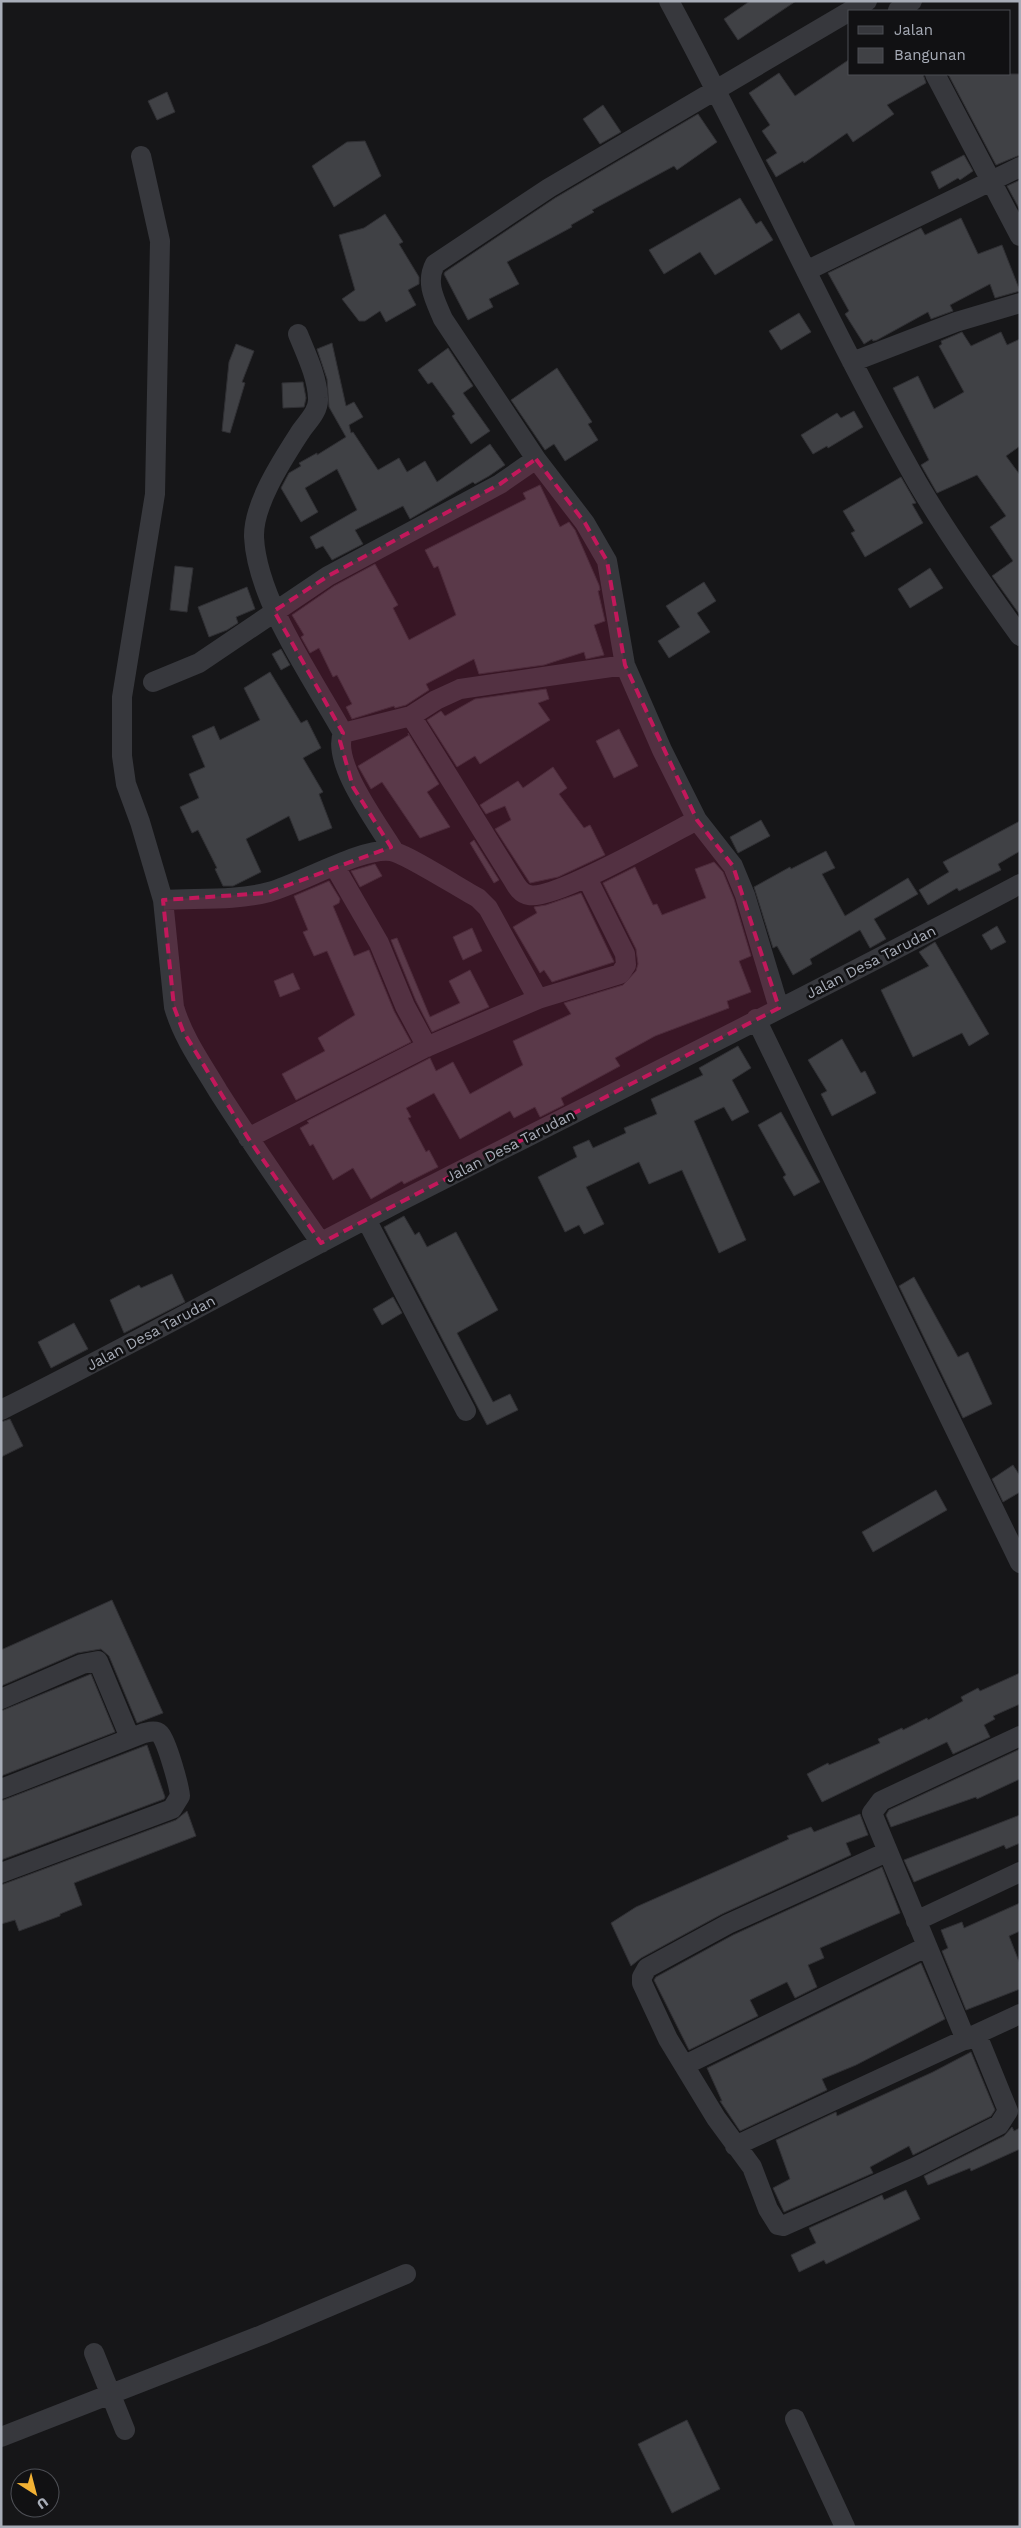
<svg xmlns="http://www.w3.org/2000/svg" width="1021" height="2528" viewBox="0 0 1021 2528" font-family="'Work Sans',sans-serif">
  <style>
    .building { fill: #404145; stroke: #303034 }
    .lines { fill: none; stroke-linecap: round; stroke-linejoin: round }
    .minor { stroke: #37383d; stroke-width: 20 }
    .marked { fill: #c2185b; fill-opacity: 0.2; stroke: #c2185b; stroke-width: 4; stroke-dasharray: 10 6; stroke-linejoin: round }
    .labels { text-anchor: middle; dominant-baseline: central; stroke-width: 5; stroke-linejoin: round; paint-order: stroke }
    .street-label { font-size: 15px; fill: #a8adb8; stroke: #111113 }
  </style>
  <rect width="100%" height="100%" fill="#161618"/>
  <path class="building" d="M750,1H796L738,40L724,19Z
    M850,59V74H923L926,83L887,105L894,114L853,142L847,133L804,163L803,161L776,177L766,160L777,153L762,131L770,125L749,93L779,73L795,96Z
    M948,74H1020V155L996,165Z
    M167,92L175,112L157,120L148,101Z
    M603,105L621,132L600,144L583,119Z
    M698,114L717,142L677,170L674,166L592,210L594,212L571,225L572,227L507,262L519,284L489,299L493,307L468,320L444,274L445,272L555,198Z
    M365,141L381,176L334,207L312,166L347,142Z
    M964,155L973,171L960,180L958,178L939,189L931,172Z
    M1020,180V210L1007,186Z
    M740,198L756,224L761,221L773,240L715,275L700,252L664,274L649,250Z
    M385,214L403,242L399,244L419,277V284L408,290L416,305L386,322L380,311L365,321H359L342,299L355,290L339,235L364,228Z
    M961,218L978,254L1002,245L1020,291L995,298L990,284L950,305L953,311L931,319L928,312L877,340L873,341L872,339L864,344L845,314L849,311L828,273L921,228L925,235Z
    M799,313L811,332L781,350L769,331Z
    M962,332L971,346L1001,332L1007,345L1020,339V446L1006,456L1020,475V615L992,576L1013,561L990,527L1006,516L977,475L937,493L921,465L929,460L893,388L918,376L934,409L964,392L939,346L942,344L941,341Z
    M332,343L346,406L354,402L363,417L349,425L351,433L353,432L378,470L399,458L407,472L425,461L437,482L490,444L505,465L489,476L475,484L473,482L410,519L403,506L355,530L363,544L332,560L323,546L316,549L310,537L357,510L337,469L305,488L318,512L301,522L281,488L289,473L301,466L299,463L317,453V455L346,437L329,407L327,379L317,349Z
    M236,344L254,351L242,382L245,383L230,433L222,431L229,362Z
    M448,348L473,386L463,393L490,431L471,444L452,416L455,414L432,382L428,384L418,370Z
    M557,368L592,422L588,424L598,440L565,461L554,444L545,450L511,400Z
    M303,382L306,398L304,407L283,408L282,383Z
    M854,411L863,427L828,448L827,446L813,454L801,435L837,413L841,418Z
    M901,477L916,503L912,504L923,523L865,557L851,533L855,531L843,511Z
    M540,485L560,527L569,522L575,530L599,585L600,590L598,591L605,621L594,625L604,655L586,659L584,652L544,665L479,674L474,659L426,684L429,690L406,705L395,708L394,706L352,719L346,707L352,704L337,675L333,677L319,648L310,653L301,637L304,635L292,615L334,586L375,564L398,605L393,608L409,640L456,615L438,566L434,568L425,550L526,499L523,493Z
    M175,566L193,568L187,612L170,610Z
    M930,568L943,588L910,608L898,589Z
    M704,582L716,601L697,613L710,632L669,658L658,641L680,627L666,606Z
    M247,587L255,609L236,617L238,623L227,630L209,637L198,607Z
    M281,649L290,665L281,670L272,654Z
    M270,672L301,723L307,720L321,748L303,758L323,792L319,794L332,828L299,841L289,816L246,839L261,872L233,886H223L215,869L217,868L198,830L192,833L180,807L199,798L189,774L205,767L192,736L214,726L220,740L260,720L244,688Z
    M546,689L549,699L538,703L550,720L480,764L475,756L457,767L427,720L441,711L445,716L475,699Z
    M619,729L638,766L614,778L596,741Z
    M408,733L439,784L427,792L450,827L420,838L382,782L371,789L358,766L409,735Z
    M553,767L567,788L559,794L584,828L590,825L605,855L558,877L530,883L495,829L511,820L505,806L486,814L480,805L518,781L523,788Z
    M761,820L770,836L738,853L730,837Z
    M1020,821V851L998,864L1001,870L959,891L957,888L928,905L919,890L949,872L943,862Z
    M474,840L499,880L494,883L470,843Z
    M826,851L835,868L822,874L845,916L908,878L918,894L874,919L886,939L870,948L860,930L810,959L812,964L793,975L777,946L773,948L754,887L790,867L791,869Z
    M714,862L723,872L734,899L751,956L739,961L751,992L727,1001L729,1008L655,1036L615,1058L620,1066L561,1098L564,1105L540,1117L535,1107L514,1118L510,1111L460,1139L434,1093L406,1108L411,1117L408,1118L426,1152L429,1150L438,1167L404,1184L402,1181L371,1199L353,1168L333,1180L313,1144L310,1146L300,1128L309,1123L307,1121L430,1058L436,1071L453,1062L470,1094L523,1065L513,1041L571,1014L564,1003L623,985L636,971L638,964L636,949L603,883L635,867L653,905L657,904L662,915L706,898L695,869Z
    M375,864L382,876L360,887L351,871Z
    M329,881L340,899L339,903L333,906L354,956L369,950L394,1011L411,1042L296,1100L282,1074L325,1051L318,1038L355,1015L327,951L314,956L303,932L308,930L294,896Z
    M581,893L614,962L552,982L544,970L540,973L513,927L537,913L534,907L546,905Z
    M997,926L1006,942L991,950L982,935Z
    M472,928L482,951L463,960L453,937Z
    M397,938L430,1017L460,1003L449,981L470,970L489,1007L432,1032L416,1001L391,940Z
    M935,942L989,1034L969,1046L962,1033L913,1057L881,990L929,966L919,952Z
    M293,973L300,989L280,997L274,981Z
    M842,1039L861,1073L865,1071L876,1093L832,1116L821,1094L827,1091L808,1060Z
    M738,1046L751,1068L732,1080L749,1112L732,1121L724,1107L694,1121L746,1240L719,1253L682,1170L649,1184L639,1162L586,1187L604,1224L584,1234L579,1225L565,1232L538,1177L577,1157L573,1147L589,1140L593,1148L626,1133L624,1128L657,1114L651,1099L703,1075L699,1068Z
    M781,1112L820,1182L794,1196L783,1177L786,1175L758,1125Z
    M404,1216L415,1235L419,1232L427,1247L456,1232L498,1310L457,1333L493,1402L510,1394L518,1410L487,1425L384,1227Z
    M172,1274L185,1302L124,1333L110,1300L139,1285L141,1288Z
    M914,1277L958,1357L968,1352L992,1404L963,1418L899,1286Z
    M393,1297L402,1313L382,1325L373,1309Z
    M74,1323L88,1349L51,1368L38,1342Z
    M10,1419L23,1446L1,1457V1422Z
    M1013,1465L1020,1476V1492L1003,1502L992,1479Z
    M936,1490L947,1510L873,1552L862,1532Z
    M112,1600L163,1713L137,1723L109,1656L101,1649L77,1653L1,1686V1650Z
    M1020,1673V1704L993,1716L995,1719L984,1725L990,1737L953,1754L947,1742L822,1802L807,1774L828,1763L829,1765L880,1743L878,1739L902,1728L903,1730L927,1718L928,1720L963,1701L961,1697L978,1688L980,1691Z
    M91,1674L115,1732L1,1776V1711Z
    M147,1745L165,1797L164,1799L1,1860V1801Z
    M1020,1749V1779L977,1799L976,1797L891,1827L886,1815L889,1810Z
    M187,1811L196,1836L74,1883L82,1905L60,1914V1916L19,1931L15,1920L1,1924V1885L176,1820Z
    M860,1814L868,1835L846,1843L851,1855L722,1914L641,1958L631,1966L611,1923L636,1907L789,1839L787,1836L811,1827L814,1832Z
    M1020,1815V1843L1006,1849L1004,1845L914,1882L904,1860Z
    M882,1867L900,1913L820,1948L824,1958L808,1965L817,1987L795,1998L787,1982L750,2000L758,2016L689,2050L654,1980L656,1977L733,1935Z
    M1020,1903V1931L1009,1936L1020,1964V1989L966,2010L942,1951L948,1948L941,1930L962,1922L964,1928Z
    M921,1963L945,2019L856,2065L822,2079L827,2090L740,2131L720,2101H722L707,2068Z
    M971,2052L995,2110L991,2116L913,2155L909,2146L870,2167L873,2173L784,2212L773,2188L790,2179L776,2140L836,2112L837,2116L933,2072Z
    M1012,2127L1014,2131L1020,2128V2149L971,2171L970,2168L928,2185L924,2176L1004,2136Z
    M906,2190L920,2219L826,2264L824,2260L799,2272L791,2255L816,2243L809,2228L882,2195L884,2200Z
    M687,2420L720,2489L672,2513L638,2444Z"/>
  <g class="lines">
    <path class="minor" d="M669,1C755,160 828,325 917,482C948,535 984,586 1020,636
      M898,10L912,1
      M850,11L867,1
      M935,74L1020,236
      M141,156L160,241L155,494L122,697V756L126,784L140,822L163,900L174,1007C183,1038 202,1064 218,1091C251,1143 286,1193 321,1243
      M806,271L1020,167
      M298,334C306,354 317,376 318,398C319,411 308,421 301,431C283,459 253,504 254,537C257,600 313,679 343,733
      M852,362L956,322L1020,303
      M153,682L199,663L328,576L500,484L536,459
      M411,716L513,880C517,887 521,894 529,895C554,901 669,834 697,820
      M343,733L411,716L436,700L460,689L625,665
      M343,733C331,763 378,824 394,851
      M335,867L379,943L405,1006L427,1047
      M163,900C198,898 235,901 269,892C302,883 362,847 391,851C405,853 461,889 478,898L488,908L538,999
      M779,1008L745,895L733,866L697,820L662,750L625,665L607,561L585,523L536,459L443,319C435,300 425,283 435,264L549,188L850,11
      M756,1019L1020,1563
      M248,1138L424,1048L538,999L620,974L626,965L625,954L587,878
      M366,1219L466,1411
      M1,1410C132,1345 259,1274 389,1207C599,1100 811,995 1020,884
      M1,1699L82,1664L98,1661L130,1738
      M1,1789L144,1733C149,1732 156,1730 160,1734C167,1742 179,1785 180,1796L172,1809L1,1873
      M887,1852L728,1924L647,1968L642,1977V1983L668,2039L716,2118L752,2167L768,2209L778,2225L783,2226L916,2167L999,2125L1008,2111L977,2035
      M916,1921L1020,1872
      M966,2040L872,1813L881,1801L1020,1736
      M685,2065L926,1947
      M735,2146L1020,2014
      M94,2353L125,2430
      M795,2419L845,2527
      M1,2437L262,2335L406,2274"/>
  </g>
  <path class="marked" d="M536,459L585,523L607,561L625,665L697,820L733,866L779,1008L321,1243L248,1138L183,1031L174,1007L163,900L267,893L391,847L353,787L340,741L343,733L274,611L328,576L500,484Z"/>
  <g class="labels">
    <g class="street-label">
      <text transform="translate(871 962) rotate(-27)">Jalan Desa Tarudan</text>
      <text transform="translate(510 1146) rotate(-27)">Jalan Desa Tarudan</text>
      <text transform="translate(151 1333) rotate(-28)">Jalan Desa Tarudan</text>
    </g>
  </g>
  <rect width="1021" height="2528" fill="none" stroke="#a8adb8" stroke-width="5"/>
  <rect x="848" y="10" width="162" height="65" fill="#111113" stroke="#4d4f55"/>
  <rect x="858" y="26" width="25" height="8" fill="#37383d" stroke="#4d4f55"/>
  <text x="894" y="35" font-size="15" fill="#a8adb8">Jalan</text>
  <rect x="858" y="48" width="25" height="15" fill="#404145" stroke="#4d4f55"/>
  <text x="894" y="60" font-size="15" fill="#a8adb8">Bangunan</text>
  <g transform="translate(35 2493) rotate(144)"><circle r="24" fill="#111113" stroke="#4d4f55"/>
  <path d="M0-4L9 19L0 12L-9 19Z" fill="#f2b134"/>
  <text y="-8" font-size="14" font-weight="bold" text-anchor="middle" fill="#a8adb8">U</text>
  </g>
</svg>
